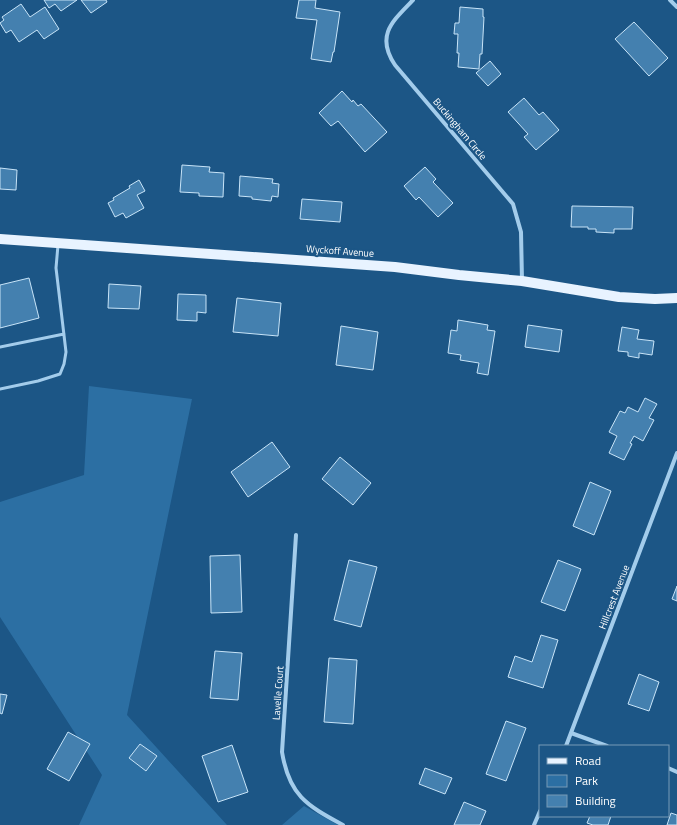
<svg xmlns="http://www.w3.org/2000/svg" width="677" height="825" viewBox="0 0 677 825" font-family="'Titillium Web',sans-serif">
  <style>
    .green { fill: #2c6fa3 }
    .building { fill: #4480af; stroke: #c8e4f8 }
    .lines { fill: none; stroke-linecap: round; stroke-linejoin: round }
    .lane { stroke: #a3cceb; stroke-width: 3 }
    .street { stroke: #a3cceb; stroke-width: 4 }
    .primary { stroke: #e8f3ff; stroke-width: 10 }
    .labels { text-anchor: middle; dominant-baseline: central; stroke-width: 4; stroke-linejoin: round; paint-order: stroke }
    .street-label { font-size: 10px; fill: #fff; stroke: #1c5686 }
  </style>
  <rect width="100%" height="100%" fill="#1c5686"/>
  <path class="green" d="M89,386L192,399L127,715L227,825H79L102,775L0,617V502L84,475Z
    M304,806L338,825H282Z"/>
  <path class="building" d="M44,0H77L61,11L55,4L49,8Z
    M81,0H106L107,2L91,13Z
    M299,0H316L315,8L340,12L334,52H333L331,62L311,59L317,20L296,18Z
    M21,4L30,17L45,7L59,29L44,39L37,30L19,42L11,30L6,33L0,23L4,20L2,17Z
    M460,7L483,9V17H484L482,54H480L479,69L458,67L459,53H457L458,34H454L455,23H459Z
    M634,22L668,58L649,76L615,39Z
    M490,61L501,74L488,86L476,73Z
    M342,91L352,102L353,100L358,106L361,104L387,132L365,152L338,121L331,126L319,113Z
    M524,98L539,115L543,112L559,130L536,150L524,137L528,134L508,112Z
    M182,165L210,167L209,172L224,173L223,197L199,196V193L180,192Z
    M425,167L436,179L433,182L453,203L438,217L419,197L416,200L404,186Z
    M0,168L17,170L16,190L0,189Z
    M240,176L273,179L272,183L279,184L278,197L272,196L271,201L252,199V197L239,196Z
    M139,180L145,191L137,195L144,208L126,218L123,213L115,217L108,203L114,200L113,198L130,188L129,186Z
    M302,199L342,202L340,222L300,219Z
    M572,206L633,207L632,229H614V233L596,232V229H588V227H571Z
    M29,278L39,318L0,328V285Z
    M109,284L141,286L139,309L108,308Z
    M178,294L206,295V313L197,312V321L177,320Z
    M237,298L281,303L278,336L233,332Z
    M458,320L488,325L487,330L495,331L488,375L477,373L479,363L460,360L461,355L448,353L451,330L457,331Z
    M528,325L562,330L559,352L525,347Z
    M341,326L378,332L373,370L336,365Z
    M622,327L639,330L637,339L654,341L652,355L639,353V358L628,356V352L618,351Z
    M645,398L657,404L649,418L654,420L643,441L634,436L630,443L632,444L624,460L609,453L617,436L609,432L620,411L625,413L628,407L638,412Z
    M272,442L290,467L248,497L231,472Z
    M340,457L371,483L353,505L322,479Z
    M590,482L611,491L594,535L573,526Z
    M240,555L242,612L211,613L210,556Z
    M349,560L377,567L361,627L334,620Z
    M558,560L581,569L565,611L541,602Z
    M677,586V601L672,599Z
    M541,635L558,640L543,688L508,677L515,656L532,662Z
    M215,651L242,653L238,700L210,698Z
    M329,658L357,660L353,724L324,722Z
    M639,674L659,682L649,711L628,704Z
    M0,694L7,695L2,714L0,713Z
    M506,721L526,728L506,781L486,774Z
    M68,732L90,744L69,781L47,769Z
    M140,744L157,756L146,771L129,758Z
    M232,745L248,792L218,802L202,756Z
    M425,768L452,778L445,794L419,784Z
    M464,802L486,811L480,825H454Z
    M671,813L677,815V825H667Z
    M590,816H611L608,825H593L587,823Z"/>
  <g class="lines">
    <path class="lane" d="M0,347L64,334
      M0,389L38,381L60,374L64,364L66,352L56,268L58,245"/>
    <path class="street" d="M413,0C393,21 375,35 395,65L513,204L521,232L522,281
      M670,0L677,7
      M296,535L282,752C289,795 306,805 343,825
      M571,733L607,746
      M566,746L677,453
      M668,768L677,772
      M534,825L540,811"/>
    <path class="primary" d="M0,239L395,267L459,275L522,281L619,297L655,299L677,298"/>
  </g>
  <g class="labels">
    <g class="street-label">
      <text transform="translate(460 129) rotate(50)">Buckingham Circle</text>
      <text transform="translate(340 251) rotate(4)">Wyckoff Avenue</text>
      <text transform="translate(614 597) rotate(-69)">Hillcrest Avenue</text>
      <text transform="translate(278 693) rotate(-86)">Lavelle Court</text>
    </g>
  </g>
  <rect x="539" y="745" width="130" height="72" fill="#1c5686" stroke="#779ab6"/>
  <rect x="547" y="758" width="20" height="6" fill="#e8f3ff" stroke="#779ab6"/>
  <text x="575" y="765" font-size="12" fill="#ffffff">Road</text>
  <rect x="547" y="775" width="20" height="12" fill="#2c6fa3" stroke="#779ab6"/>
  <text x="575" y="785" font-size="12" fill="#ffffff">Park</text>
  <rect x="547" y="795" width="20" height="12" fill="#4480af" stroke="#779ab6"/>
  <text x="575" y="805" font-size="12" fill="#ffffff">Building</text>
</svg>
